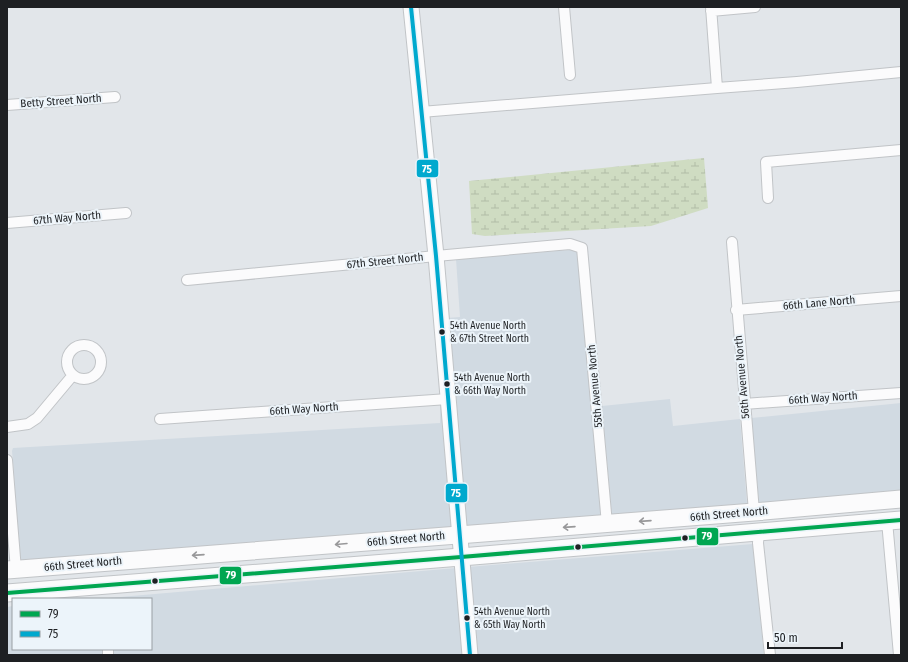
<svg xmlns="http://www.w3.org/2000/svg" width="908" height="662" viewBox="0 0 908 662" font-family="'Fira Sans Condensed',sans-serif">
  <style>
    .built { fill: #d1dae2 }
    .wetland { fill: url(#wetland-marsh) }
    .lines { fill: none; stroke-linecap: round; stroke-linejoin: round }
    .street-casing { stroke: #c1c4c7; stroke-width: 12 }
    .secondary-casing { stroke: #c1c4c7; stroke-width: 17 }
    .primary-casing { stroke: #c1c4c7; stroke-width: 19 }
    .street { stroke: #fbfbfc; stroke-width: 10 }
    .secondary { stroke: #fbfbfc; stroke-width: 15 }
    .primary { stroke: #fbfbfc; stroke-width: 17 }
    .bus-1-casing { stroke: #ecf4fa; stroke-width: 7 }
    .bus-2-casing { stroke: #ecf4fa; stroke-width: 7 }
    .bus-1 { stroke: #00a651; stroke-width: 4 }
    .bus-2 { stroke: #00a9ce; stroke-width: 4 }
    .oneway { stroke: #98989a }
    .bus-dot { fill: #1e2023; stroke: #ecf4fa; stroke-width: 1.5 }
    .labels { text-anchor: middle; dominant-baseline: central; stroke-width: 4; stroke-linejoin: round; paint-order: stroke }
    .bus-label { font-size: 10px; fill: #1e2023; stroke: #ecf4fa; text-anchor: start }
    .street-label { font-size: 11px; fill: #1e2023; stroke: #ecf4fa }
    .line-badge { stroke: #ecf4fa; stroke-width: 1.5 }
    .badge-label { font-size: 11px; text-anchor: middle; font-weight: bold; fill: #fff }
  </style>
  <defs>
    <pattern id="wetland-marsh" width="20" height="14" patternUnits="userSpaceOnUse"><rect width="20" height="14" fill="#cfdcc2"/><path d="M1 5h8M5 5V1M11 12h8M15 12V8" fill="none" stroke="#b1bca6"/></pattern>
  </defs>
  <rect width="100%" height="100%" fill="#e2e6ea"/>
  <path class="built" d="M570,250L577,252L601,516L464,527L447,318L460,317L456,259Z
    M670,399L673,426L740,419L747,504L612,515L602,406Z
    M901,403V491L759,503L751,418Z
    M440,404H443L453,528L21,563L15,500L14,472L12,451L13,448L440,423Z
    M753,544L764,655H475L468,567Z
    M456,568L464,655H114L113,649H151V599H97Z
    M13,606V649H102V655H7V607Z"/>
  <path class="wetland" d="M704,158L708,208L651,226L485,236L472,234L469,181Z"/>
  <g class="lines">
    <g class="street-casing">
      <path id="street" d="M564,7L570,75
        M711,7L717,88
        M711,11L755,7
        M7,105L115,97
        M421,112L717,88L797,82L901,72
        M768,198L766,162L901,150
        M7,223L126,213
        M732,242L754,512
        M187,280L436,256L570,244L582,248L607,524
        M736,310L901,296
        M67 362a17 17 0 1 1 34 0a17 17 0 1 1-34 0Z
        M744,404L901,393
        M160,419L448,399
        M7,427L28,424L37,418L73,375
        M7,460L16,570
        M887,521L899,655
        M759,531L758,543L770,655
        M108,649V655"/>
    </g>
    <g class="secondary-casing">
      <path id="secondary" d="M411,7L436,256L470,655"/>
    </g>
    <g class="primary-casing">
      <path id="primary" d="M7,570L754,512L901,499
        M7,593L461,557L901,520"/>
    </g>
    <use href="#street" class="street"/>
    <use href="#secondary" class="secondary"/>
    <use href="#primary" class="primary"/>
    <g class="bus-1-casing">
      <path id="bus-1" d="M7,593L461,557L901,520"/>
    </g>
    <g class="bus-2-casing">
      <path id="bus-2" d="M411,7L436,256L470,655"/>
    </g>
    <use href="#bus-1" class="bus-1"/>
    <use href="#bus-2" class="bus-2"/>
  </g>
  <defs><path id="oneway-shaft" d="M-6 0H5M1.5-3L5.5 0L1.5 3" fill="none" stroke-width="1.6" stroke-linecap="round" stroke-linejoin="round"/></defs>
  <g class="oneway">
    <use href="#oneway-shaft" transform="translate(645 521) rotate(176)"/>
    <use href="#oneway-shaft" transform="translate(569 527) rotate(176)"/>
    <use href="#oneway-shaft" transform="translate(341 544) rotate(175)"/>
    <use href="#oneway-shaft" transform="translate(198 555) rotate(176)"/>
  </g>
  <g class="bus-dot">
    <circle cx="442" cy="332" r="3.5"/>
    <circle cx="447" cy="384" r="3.5"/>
    <circle cx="685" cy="538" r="3.5"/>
    <circle cx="578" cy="547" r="3.5"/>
    <circle cx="155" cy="581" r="3.5"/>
    <circle cx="467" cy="618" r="3.5"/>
  </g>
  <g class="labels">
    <g class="bus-label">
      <text x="450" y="326">54th Avenue North<tspan x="450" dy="13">&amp; 67th Street North</tspan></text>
      <text x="454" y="378">54th Avenue North<tspan x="454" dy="13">&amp; 66th Way North</tspan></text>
      <text x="474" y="612">54th Avenue North<tspan x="474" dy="13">&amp; 65th Way North</tspan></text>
    </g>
    <g class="street-label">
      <text transform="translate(61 101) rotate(-4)">Betty Street North</text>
      <text transform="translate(67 218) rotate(-5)">67th Way North</text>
      <text transform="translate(385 261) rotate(-6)">67th Street North</text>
      <text transform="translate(819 303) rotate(-5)">66th Lane North</text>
      <text transform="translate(742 377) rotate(-95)">56th Avenue North</text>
      <text transform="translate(595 386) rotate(-95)">55th Avenue North</text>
      <text transform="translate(823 398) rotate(-4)">66th Way North</text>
      <text transform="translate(304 409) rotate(-4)">66th Way North</text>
      <text transform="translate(729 514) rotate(-5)">66th Street North</text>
      <text transform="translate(406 539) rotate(-5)">66th Street North</text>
      <text transform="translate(83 564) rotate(-5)">66th Street North</text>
    </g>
  </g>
  <g class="line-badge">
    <rect x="416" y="159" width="23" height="19" rx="4" fill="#00a9ce"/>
    <rect x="445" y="483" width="23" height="20" rx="4" fill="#00a9ce"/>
    <rect x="696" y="527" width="23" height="19" rx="4" fill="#00a651"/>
    <rect x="219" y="566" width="23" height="19" rx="4" fill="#00a651"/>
  </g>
  <g class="badge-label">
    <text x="427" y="173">75</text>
    <text x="456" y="497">75</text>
    <text x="707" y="540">79</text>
    <text x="231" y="579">79</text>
  </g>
  <rect width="908" height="662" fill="none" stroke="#1e2023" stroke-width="16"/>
  <rect x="12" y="598" width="140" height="52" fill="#ecf4fa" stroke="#9a9fa4"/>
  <rect x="20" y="611" width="20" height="6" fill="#00a651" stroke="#9a9fa4"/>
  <text x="48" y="618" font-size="12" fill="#1e2023">79</text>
  <rect x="20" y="631" width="20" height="6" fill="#00a9ce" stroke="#9a9fa4"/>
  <text x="48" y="638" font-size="12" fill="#1e2023">75</text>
  <path d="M768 642v6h74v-6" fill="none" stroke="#1e2023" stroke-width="2"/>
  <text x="774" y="642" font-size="12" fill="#1e2023" stroke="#ecf4fa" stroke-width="3" paint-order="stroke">50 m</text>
</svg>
